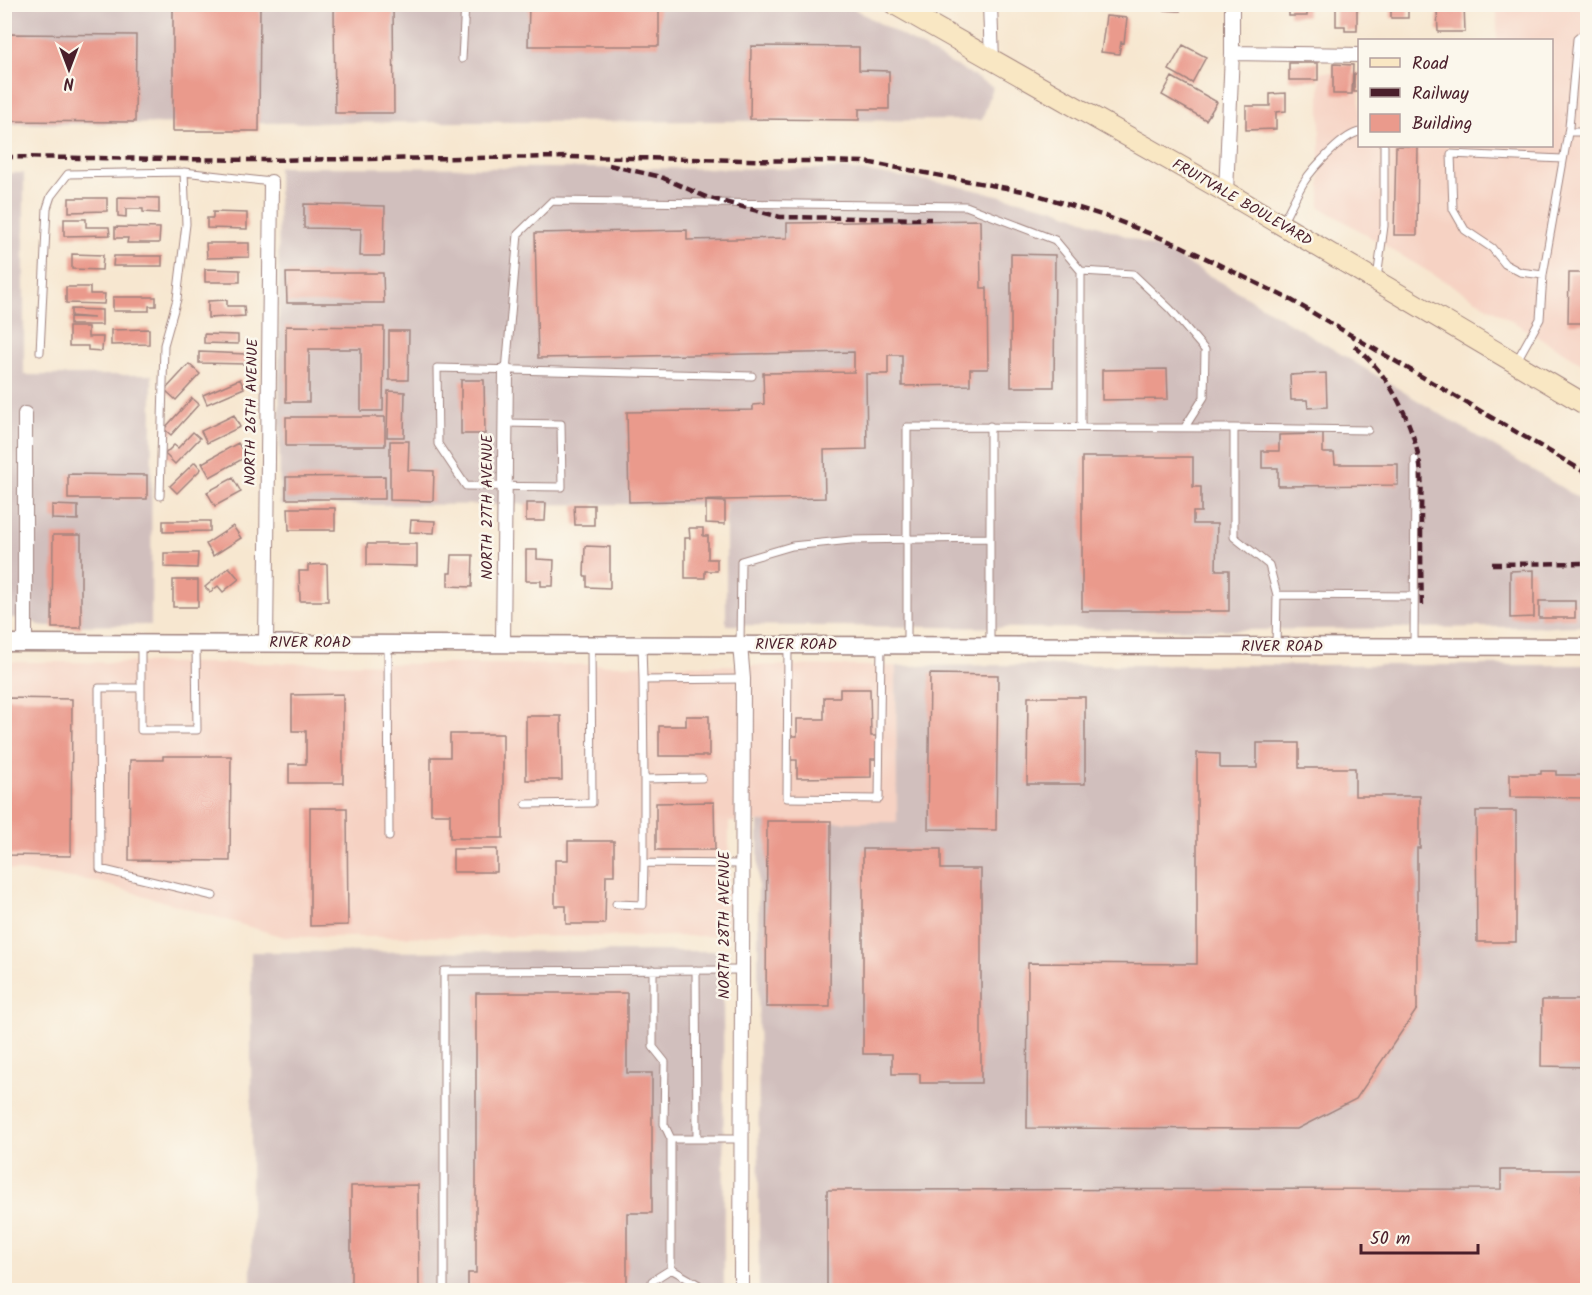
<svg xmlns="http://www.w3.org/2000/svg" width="1592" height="1295" viewBox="0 0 1592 1295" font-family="Kalam,sans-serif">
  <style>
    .built { fill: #f6d2c3 }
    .industrial { fill: #d1bfbd }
    .building { fill: #ea9a8c }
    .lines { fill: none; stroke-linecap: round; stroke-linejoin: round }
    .service-casing { stroke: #a0837e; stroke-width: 9 }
    .minor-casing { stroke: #a0837e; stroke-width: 16 }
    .tertiary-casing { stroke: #a0837e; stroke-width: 19 }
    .secondary-casing { stroke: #a0837e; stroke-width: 22 }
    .service { stroke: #fff; stroke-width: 7 }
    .minor { stroke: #fff; stroke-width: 14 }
    .tertiary { stroke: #fff; stroke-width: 16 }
    .secondary { stroke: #f9e7c3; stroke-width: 20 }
    .rail { stroke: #4a1f2b; stroke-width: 4.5; stroke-dasharray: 9 4.5; stroke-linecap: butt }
    .labels { text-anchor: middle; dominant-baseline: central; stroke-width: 5; stroke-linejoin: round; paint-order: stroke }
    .street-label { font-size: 15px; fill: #4a1f2b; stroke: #fbf7ec }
  </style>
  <rect width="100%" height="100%" fill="#fbf7ec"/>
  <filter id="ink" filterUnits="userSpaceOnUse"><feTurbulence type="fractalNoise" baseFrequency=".0167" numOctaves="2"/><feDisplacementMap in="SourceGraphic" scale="12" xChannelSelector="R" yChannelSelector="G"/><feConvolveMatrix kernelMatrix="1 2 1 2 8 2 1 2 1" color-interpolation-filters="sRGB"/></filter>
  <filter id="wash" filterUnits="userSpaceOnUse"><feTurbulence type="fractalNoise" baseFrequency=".008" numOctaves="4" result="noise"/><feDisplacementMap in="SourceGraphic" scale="24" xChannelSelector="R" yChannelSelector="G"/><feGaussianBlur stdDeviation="1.35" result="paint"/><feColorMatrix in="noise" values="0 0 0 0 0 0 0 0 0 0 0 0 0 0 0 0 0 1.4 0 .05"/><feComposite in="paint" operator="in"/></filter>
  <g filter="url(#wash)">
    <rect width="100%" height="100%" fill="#f7e7d0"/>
    <path class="built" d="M1497,5H1587V366L1320,207V72H1359L1360,146H1552V40H1497Z
      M5,662L896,666L897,822H729L728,936L284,937L94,881L5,869Z"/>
    <path class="industrial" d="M4,5H847L993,87L982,120L5,124Z
      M278,167L846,169L949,184L1053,208L1167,252L1242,294L1587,503V626L1237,630L726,625V504L280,505Z
      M4,173H24V375H152L151,625L41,626L26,618H5Z
      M1019,665H1587V1290H759L758,822H897L896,666Z
      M723,951L724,1290H251V952Z"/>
    <g id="blocks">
      <path class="building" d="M173,4H260L259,131H173Z
        M334,4H393L394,113H335Z
        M529,4H659V46H528Z
        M1162,4H1181L1180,11L1162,10Z
        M1289,4H1307V16H1289Z
        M1336,4H1357V31H1345V26H1336Z
        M1391,4H1408V18H1391Z
        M1444,4H1464L1465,32H1438L1437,10H1445Z
        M1106,16L1127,18L1124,43L1121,42L1119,54L1101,52Z
        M4,34L136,35L135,122L4,121Z
        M1183,45L1206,57L1192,83L1169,70Z
        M751,46L859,47V70L889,71V109H859V120L750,119Z
        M1289,63H1318V80H1289Z
        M1333,64L1353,65L1352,94H1333Z
        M1354,74H1360V92H1354Z
        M1172,77L1217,102L1206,120L1162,95Z
        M1286,93V111L1276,112V129L1246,130V106H1270V94Z
        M1396,146H1418L1417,235H1394Z
        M118,197L159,198V213L143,212V209H126V217L118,216Z
        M69,198H107V211L69,212Z
        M304,204L385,206L384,256H360L361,229L304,228Z
        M213,212L247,213V229L207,228V218H213Z
        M64,219H86V227H109L110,235L64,236Z
        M980,220L981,288H987L988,369H970V385L902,386V355H888V374H866L867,449L824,450L825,498L629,502L627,412L753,410V405L764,404L763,373L854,372V352L538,358L535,233L687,230V240L787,238V223Z
        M115,227L160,228L159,243H127L128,238H115Z
        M206,243H249V257L207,258Z
        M72,254L103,255L102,270L72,269Z
        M1011,254L1055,255L1054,387H1011Z
        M114,256H162V266H113Z
        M205,269L240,270V282H205Z
        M286,273H383L384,303H287Z
        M1569,273H1588V323H1568Z
        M66,287H90V294H105L104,304L66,303Z
        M113,297H156V306H149V311H113Z
        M227,300V306H244L245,316L208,318V301Z
        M71,309L102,310V325H70V317L94,318L71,316Z
        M286,326L384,327L383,411H361V349H309V402H286Z
        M69,327H88V337H103L102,351L88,350V346H69Z
        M149,329V344L111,345V330Z
        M389,331H409L408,380H389Z
        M204,334L238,335V344L204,343Z
        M199,352L247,354V364L199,363Z
        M189,364L200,374L176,400L165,390Z
        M1167,369L1168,399L1102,400V370Z
        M1326,373L1327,407L1308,408L1307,400H1291L1290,375Z
        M240,379L244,388L207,404L203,395Z
        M461,380H484L485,434H461Z
        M388,391L405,392L404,437H387Z
        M192,398L199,404L171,435L164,429Z
        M234,415L240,427L207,443L201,431Z
        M286,417H385V446H286Z
        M193,432L200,438L175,464L165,454L174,445L178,448Z
        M1323,434V453H1334L1335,464H1398V485L1278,486V468H1262V451H1279V435Z
        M390,441H409L408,470L434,471L433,501L390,500Z
        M238,443L246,457L210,477L202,463Z
        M1082,457H1193V487H1201V512H1193V524H1217L1216,570H1229V611H1082Z
        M195,462L201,469L177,493L170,486Z
        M68,474L147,475V499H68Z
        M385,476V499H286V477Z
        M233,478L241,492L215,506L207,492Z
        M706,501L725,502V524L706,523Z
        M526,503H546L545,521H526Z
        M52,505L78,506V520L52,519Z
        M574,505H594V525H575Z
        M288,508H335V530H289Z
        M411,520L435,521L434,533L410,532Z
        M163,521H210V531L163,532Z
        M233,526L241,538L213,556L206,544Z
        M689,528H703V536H708V559H717V571H705V578H685V538H690Z
        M53,535H81V628H52Z
        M367,544H417V566L367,565Z
        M585,546L610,547V588L587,587V576H584Z
        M526,550H537V559L554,560L553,586H541V581H526Z
        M164,553H198L197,568L164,567Z
        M452,555H473L472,587L448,586V573H451Z
        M327,564L328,601H300L299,571H308V565Z
        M229,567L239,579L223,592L218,586L210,592L205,587Z
        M1534,570V617L1510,618V571Z
        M173,580H198V607H173Z
        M1539,601H1575V618H1539Z
        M930,674L998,675L996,830L928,829Z
        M840,689H870L871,736H876V759H871V777L797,778V760H791V736H797V719H824V697H840Z
        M343,694V783H289V764H306V731H292V695Z
        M1028,697H1085V784H1027Z
        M4,698L72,699L71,856L4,855Z
        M526,716H561L562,780H526Z
        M686,716H709V756H659V726H686Z
        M450,734H503V838H450V814H431V757H450Z
        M1257,743H1299V768H1355V796H1420V848H1417V1009L1356,1099L1297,1129L1027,1128L1028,963L1197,964V753L1220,754V768H1257Z
        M163,756H231L230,861L129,860L130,760H163Z
        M1541,771H1556V775H1587V798L1510,797V774H1541Z
        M714,802L715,850H656V803Z
        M310,808H347L348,925L310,926Z
        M1476,811H1516V942H1477Z
        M767,821H831L830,1007H766Z
        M568,841H614V875H606L605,924H566V906H555V860H568Z
        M453,849H497V872H453Z
        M863,849H941V869H981V1083H920V1074H892V1054H863Z
        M476,993H627V1073H652V1213H627V1290H468V1273H476Z
        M1542,1000H1588V1067L1541,1066Z
        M1501,1170H1582V1191H1588V1290H827V1190L1501,1189Z
        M418,1185L419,1290H351V1186Z"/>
    </g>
  </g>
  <g filter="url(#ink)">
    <use href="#blocks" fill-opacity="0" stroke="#a0837e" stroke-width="1.5"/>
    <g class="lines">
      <g class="service-casing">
        <path id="service" d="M462,59L465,4
          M1568,132H1588
          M1282,224C1289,210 1296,195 1304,182C1312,169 1345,133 1360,132
          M1081,271L1133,274L1170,309L1205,350L1204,397L1185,427
          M1543,275L1520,272L1505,264L1492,248L1465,230L1453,209L1451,154L1563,159
          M1377,279L1384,226V146
          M40,352L47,208L51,196L68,174L184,172L271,182
          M1516,362L1540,319L1543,275L1569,127L1577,39L1588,30
          M506,371L518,234L552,201L966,206L1055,240L1081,271V427
          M505,423L561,424L562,487L466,486L438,444L437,368L752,376
          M990,426V646
          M1368,430L1234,428V537L1269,565L1277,595L1414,596
          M160,496L164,345L177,299L186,224L184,172
          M141,643V730H197L196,644
          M388,644L389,837
          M642,645L643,680
          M740,645L741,561L792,546L851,540L989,538
          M788,646L787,798L879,799L881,646
          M907,646V427L1234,428
          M1414,646L1415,459
          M1276,647L1277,595
          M141,688H99L100,869L213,896
          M702,778L644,779L643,680L743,679
          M644,779V863L742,864
          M526,804L592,803L591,644
          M616,904L643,905L644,863
          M653,970V1047L665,1062L664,1124L671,1139
          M696,970L697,1139
          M444,1290V971L742,970
          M652,1290V1281L671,1269
          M699,1290V1285L671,1269V1139H741"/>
      </g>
      <g class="minor-casing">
        <path id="minor" d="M990,4L992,61
          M1232,53L1360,55
          M1226,192L1232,53V4
          M25,643V414
          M266,643L271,182
          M503,644L506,371
          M740,645L743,679L741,1290"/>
      </g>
      <g class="tertiary-casing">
        <path id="tertiary" d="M4,643L1588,647"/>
      </g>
      <g class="secondary-casing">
        <path id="secondary" d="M894,4L1226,192L1588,406"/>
      </g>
      <use href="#service" class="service"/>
      <use href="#minor" class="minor"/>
      <use href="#tertiary" class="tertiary"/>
      <use href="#secondary" class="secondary"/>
      <path class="rail" d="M4,157L257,160L571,157L866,162L1028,192L1108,217L1181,246L1291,300L1588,474
        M609,165L661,177L706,197L780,217L931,219
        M1354,346C1390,373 1417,429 1421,474C1422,487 1421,501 1421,515C1421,546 1421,577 1422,607
        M1492,564L1588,563"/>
    </g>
  </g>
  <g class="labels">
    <g class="street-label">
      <text transform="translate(1242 203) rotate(30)">FRUITVALE BOULEVARD</text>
      <text transform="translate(252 412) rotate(-89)">NORTH 26TH AVENUE</text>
      <text transform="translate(488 507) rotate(-90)">NORTH 27TH AVENUE</text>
      <text x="310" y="643">RIVER ROAD</text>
      <text x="796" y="645">RIVER ROAD</text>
      <text x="1282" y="647">RIVER ROAD</text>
      <text transform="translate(725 925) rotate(-90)">NORTH 28TH AVENUE</text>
    </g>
  </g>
  <rect width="1592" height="1295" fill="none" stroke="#fbf7ec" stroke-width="24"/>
  <rect x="1358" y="39" width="195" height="108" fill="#fbf7ec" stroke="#b4a19f" stroke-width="1.5"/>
  <rect x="1370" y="58" width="30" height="9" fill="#f9e7c3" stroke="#b4a19f" stroke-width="1.5"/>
  <text x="1412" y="69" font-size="18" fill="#4a1f2b">Road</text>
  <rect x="1370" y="88" width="30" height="9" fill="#4a1f2b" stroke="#b4a19f" stroke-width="1.5"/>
  <text x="1412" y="99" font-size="18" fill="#4a1f2b">Railway</text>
  <rect x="1370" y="114" width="30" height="18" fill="#ea9a8c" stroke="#b4a19f" stroke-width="1.5"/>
  <text x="1412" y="129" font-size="18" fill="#4a1f2b">Building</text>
  <g transform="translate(69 69) rotate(180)" stroke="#fbf7ec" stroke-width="4.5" paint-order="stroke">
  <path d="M0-4.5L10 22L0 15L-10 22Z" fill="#4a1f2b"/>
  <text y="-9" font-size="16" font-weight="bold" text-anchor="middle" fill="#4a1f2b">N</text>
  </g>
  <path d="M1361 1244v9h117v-9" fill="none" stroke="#4a1f2b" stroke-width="3"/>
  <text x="1370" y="1244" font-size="18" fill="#4a1f2b" stroke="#fbf7ec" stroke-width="4.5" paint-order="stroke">50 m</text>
</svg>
